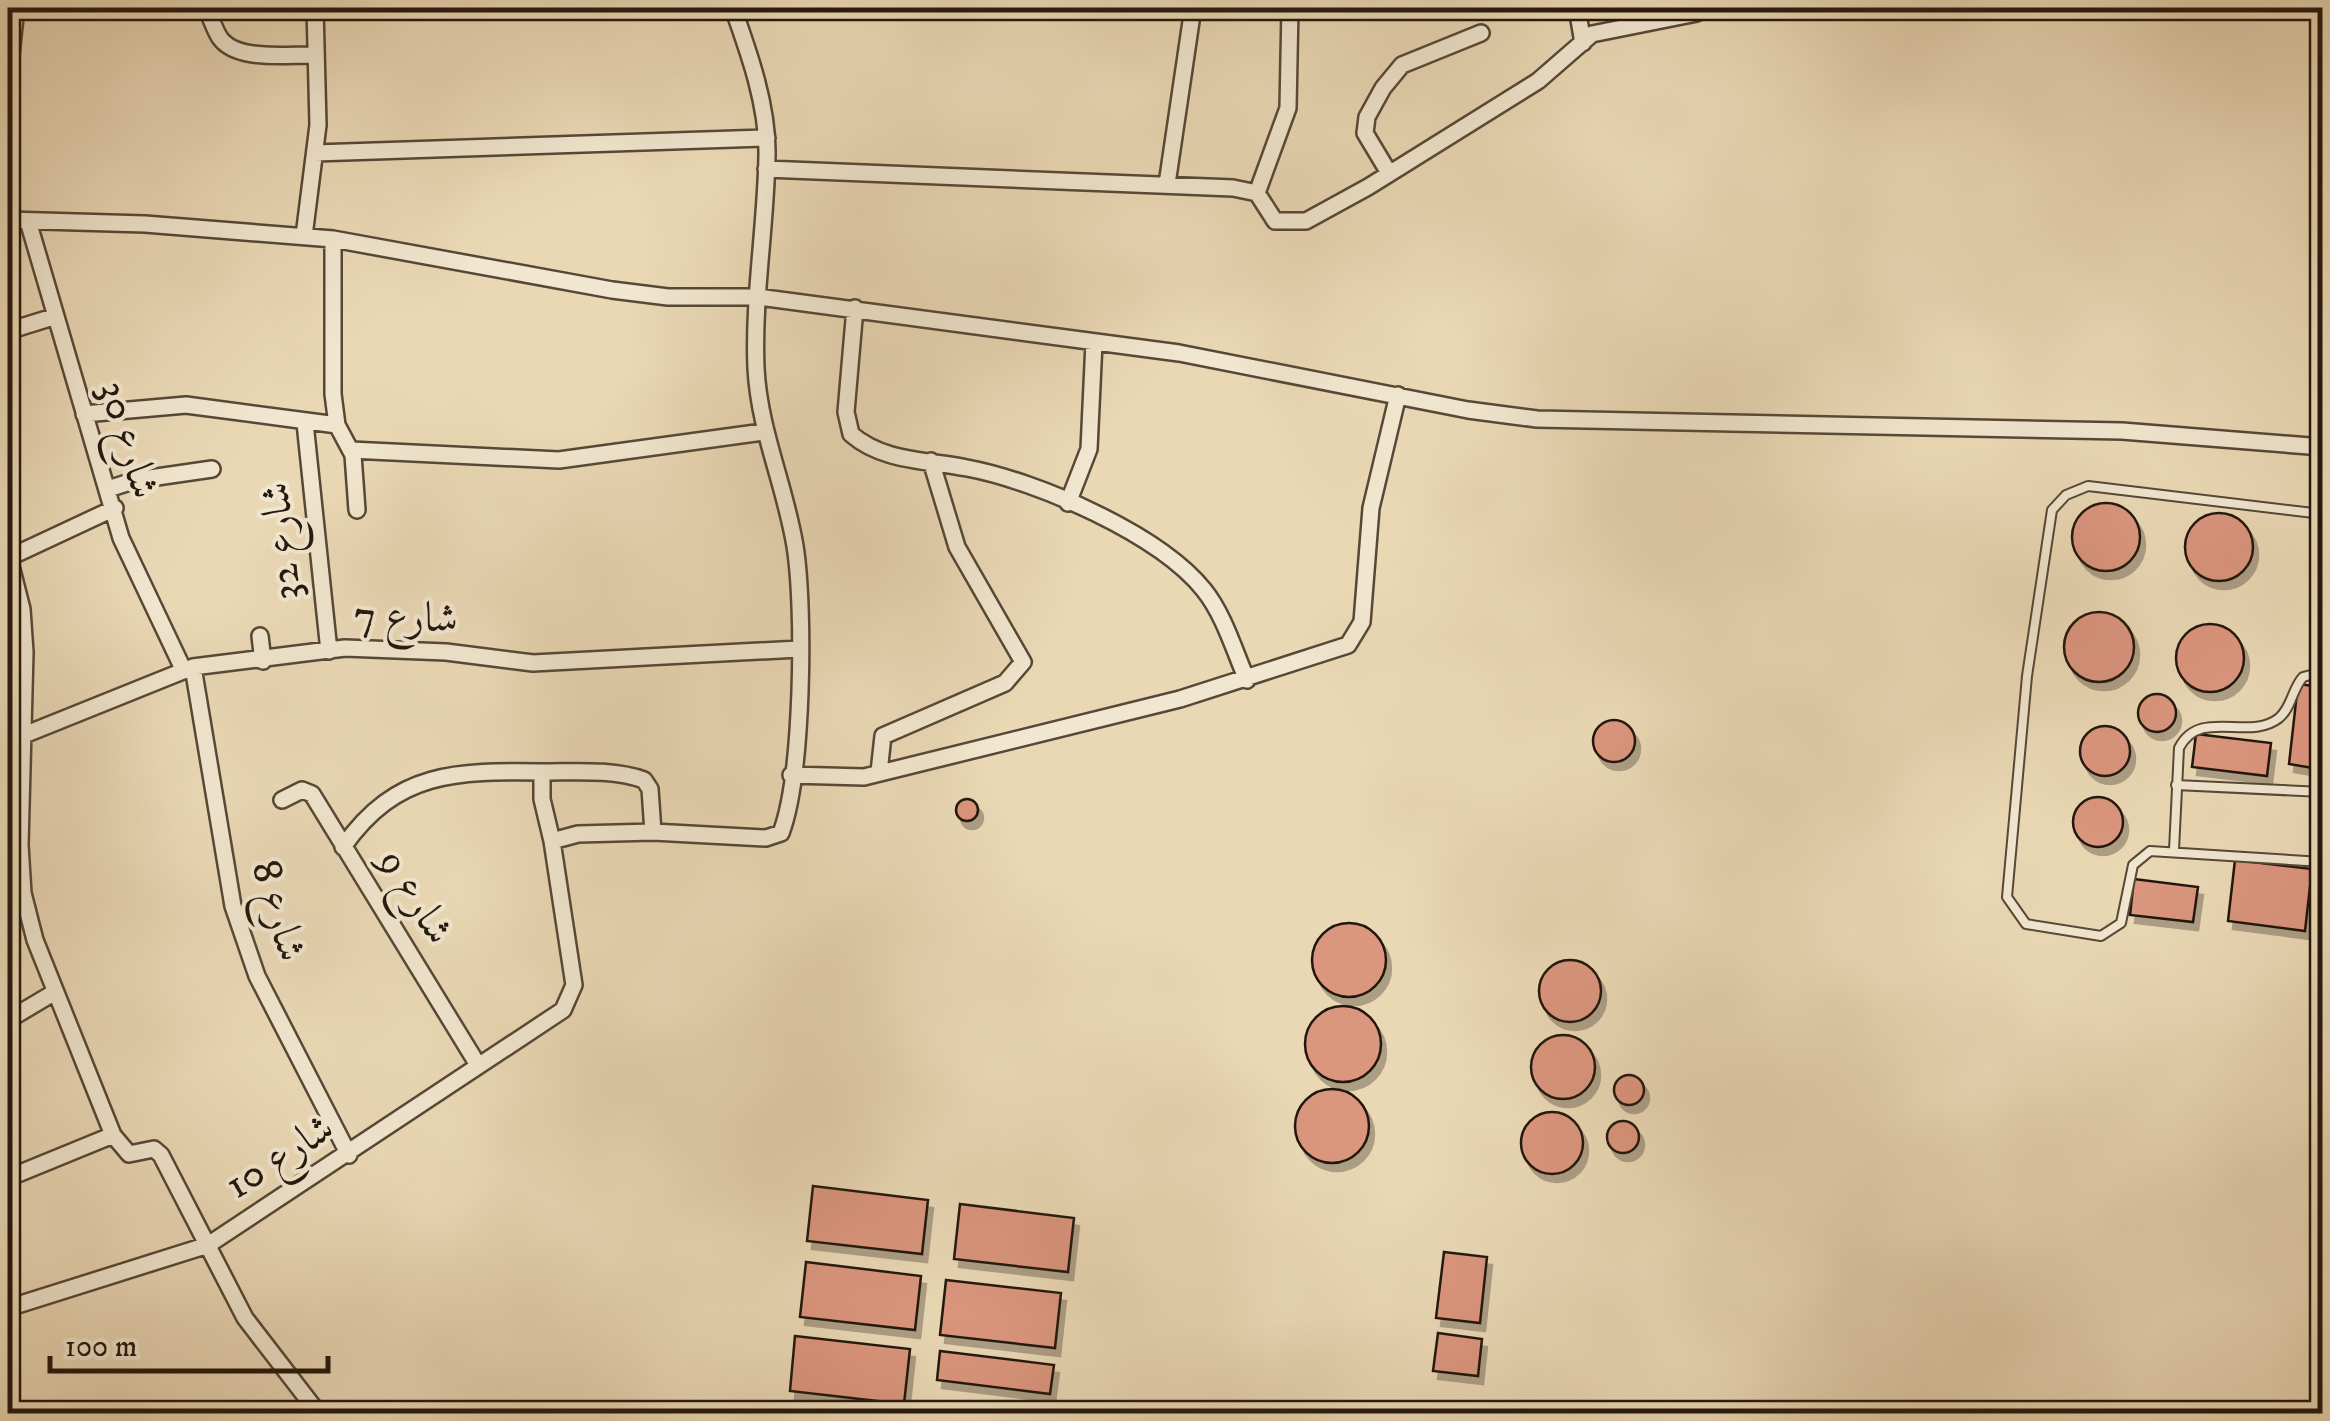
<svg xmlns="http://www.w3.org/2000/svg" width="2330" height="1421" viewBox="0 0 2330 1421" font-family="'IM FELL DW Pica',Amiri,serif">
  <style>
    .building { fill: #db967e; stroke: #24180d; stroke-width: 2.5; filter: url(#shadow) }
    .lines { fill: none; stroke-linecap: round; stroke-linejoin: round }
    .service-casing { stroke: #564837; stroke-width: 12 }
    .minor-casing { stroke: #564837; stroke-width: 20 }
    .service { stroke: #f1e6cf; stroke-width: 8 }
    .minor { stroke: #f1e6cf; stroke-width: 15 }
    .labels { text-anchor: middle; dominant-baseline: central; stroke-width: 8; stroke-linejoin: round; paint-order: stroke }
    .street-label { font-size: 42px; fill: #24180d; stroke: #f1e6cf }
  </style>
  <defs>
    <filter id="shadow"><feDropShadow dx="5" dy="8" stdDeviation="0" flood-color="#0004"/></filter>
  </defs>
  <rect width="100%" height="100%" fill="#ead8b5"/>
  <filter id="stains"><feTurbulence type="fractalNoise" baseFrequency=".002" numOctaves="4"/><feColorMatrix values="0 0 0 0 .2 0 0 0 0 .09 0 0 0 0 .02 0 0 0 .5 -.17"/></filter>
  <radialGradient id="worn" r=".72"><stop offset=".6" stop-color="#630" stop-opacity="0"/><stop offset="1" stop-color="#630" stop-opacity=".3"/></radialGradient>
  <path class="building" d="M2072 537a34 34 0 1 1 68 0a34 34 0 1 1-68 0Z
    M2316,505H2322V549L2311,547Z
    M2185 547a34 34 0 1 1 68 0a34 34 0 1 1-68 0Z
    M2064 647a35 35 0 1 1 70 0a35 35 0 1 1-70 0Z
    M2176 658a34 34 0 1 1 68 0a34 34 0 1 1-68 0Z
    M2298,684L2322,687L2313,768L2289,764Z
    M2138 713a19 19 0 1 1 38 0a19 19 0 1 1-38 0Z
    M1593 741a21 21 0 1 1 42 0a21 21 0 1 1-42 0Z
    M2080 751a25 25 0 1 1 50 0a25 25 0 1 1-50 0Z
    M2196,734L2271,743L2267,776L2192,767Z
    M2073 822a25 25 0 1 1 50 0a25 25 0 1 1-50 0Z
    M956 810a11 11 0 1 1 22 0a11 11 0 1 1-22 0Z
    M2235,860L2312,869L2305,931L2228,921Z
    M2134,879L2198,887L2193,922L2130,915Z
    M1312 960a37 37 0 1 1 74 0a37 37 0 1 1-74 0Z
    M1539 991a31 31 0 1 1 62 0a31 31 0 1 1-62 0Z
    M1305 1044a38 38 0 1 1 76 0a38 38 0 1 1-76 0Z
    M1531 1067a32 32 0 1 1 64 0a32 32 0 1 1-64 0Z
    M1614 1090a15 15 0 1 1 30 0a15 15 0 1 1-30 0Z
    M1295 1126a37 37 0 1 1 74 0a37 37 0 1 1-74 0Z
    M1521 1143a31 31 0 1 1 62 0a31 31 0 1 1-62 0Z
    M1607 1137a16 16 0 1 1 32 0a16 16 0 1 1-32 0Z
    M813,1186L928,1200L922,1254L807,1241Z
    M960,1204L1074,1218L1068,1272L954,1259Z
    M1444,1252L1487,1257L1480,1323L1436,1318Z
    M806,1262L921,1276L915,1330L800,1317Z
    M946,1280L1061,1293L1055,1348L940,1335Z
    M1438,1333L1482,1339L1478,1376L1433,1371Z
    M795,1336L910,1349L904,1404L790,1391Z
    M940,1351L1054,1365L1050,1394L937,1380Z"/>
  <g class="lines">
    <g class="service-casing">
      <path id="service" d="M2322,514L2088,486L2066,495L2052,510L2027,676L2007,897L2026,924L2101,936L2121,923L2133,865L2150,851L2322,862
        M2176,785L2322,792
        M2174,850L2179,748C2200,707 2249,742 2279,718C2292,707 2292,689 2303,677L2322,672"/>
    </g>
    <g class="minor-casing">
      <path id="minor" d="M206,8C211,17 214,29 220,38C237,62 289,54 315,55
        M1577,8L1583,43
        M8,83L16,8
        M315,153L767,138
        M766,169L1233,188L1257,193L1275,221H1306L1368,187L1538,81L1592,34L1697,13
        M1389,173L1365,133L1367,117L1383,88L1402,65L1481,33
        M1167,184L1193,8
        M1257,193L1288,108L1290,8
        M8,220L145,224L333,239L612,290L668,297H758L1179,353L1468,410L1537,419L2122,431L2322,447
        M28,221L121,538L184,671
        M304,236L318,125L315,8
        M333,239V394L337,425L353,455L357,510
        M855,308L846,412L851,434C883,462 927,460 967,468C1037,481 1159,534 1204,590C1224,615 1234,650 1247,680
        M8,331L53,317
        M84,414L186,405L337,425
        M305,423L329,651
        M351,450L559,460L763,432
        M108,489L136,480L212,469
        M1068,503L1089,449L1094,342
        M8,558L115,508
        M9,558L22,609L25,652L20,845L23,893L35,940L113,1135L129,1154L154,1149L161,1155L245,1318L319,1414
        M260,636L263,661
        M193,667L233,906L257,976L349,1155
        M24,735L193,667L345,648L446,652L533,663L799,649
        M542,772V799L552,841
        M879,772L883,736L1005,683L1023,662L957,547L931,461
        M791,775L864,777L1180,699L1348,645L1362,622L1371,508L1398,395
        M282,800L302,790L312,794L478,1065
        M343,847C397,770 457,771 543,772C576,772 613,769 644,780L650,789L653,832
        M8,1020L55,992
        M8,1178L113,1135
        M8,1308L208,1245L563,1010L574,985L552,841L578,834L653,832L766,838L781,833C803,775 805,609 795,546C785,485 759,430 756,368C753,297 766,226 767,155C768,106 749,53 733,8"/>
    </g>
    <use href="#service" class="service"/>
    <use href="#minor" class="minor"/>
  </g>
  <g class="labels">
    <g class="street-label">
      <text transform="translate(128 440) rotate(73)">شارع 30</text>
      <text transform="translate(282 541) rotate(-96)">شارع 32</text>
      <text transform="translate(406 618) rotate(2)">شارع 7</text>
      <text transform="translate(415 897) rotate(58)">شارع 9</text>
      <text transform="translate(278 911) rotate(74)">شارع 8</text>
      <text transform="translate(280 1157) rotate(-33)">شارع 10</text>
    </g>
  </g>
  <rect width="2330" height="1421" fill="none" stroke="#ead8b5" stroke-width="40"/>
  <rect x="10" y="10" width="2310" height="1401" fill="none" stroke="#24180d" stroke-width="5"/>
  <rect x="20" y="20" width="2290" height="1381" fill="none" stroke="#24180d" stroke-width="2.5"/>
  <path d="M50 1356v15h278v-15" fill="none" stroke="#24180d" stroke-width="5"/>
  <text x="65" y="1356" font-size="30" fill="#24180d" stroke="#f1e6cf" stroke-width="8" paint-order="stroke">100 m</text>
  <rect width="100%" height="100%" filter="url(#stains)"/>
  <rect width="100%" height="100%" fill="url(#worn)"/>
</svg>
